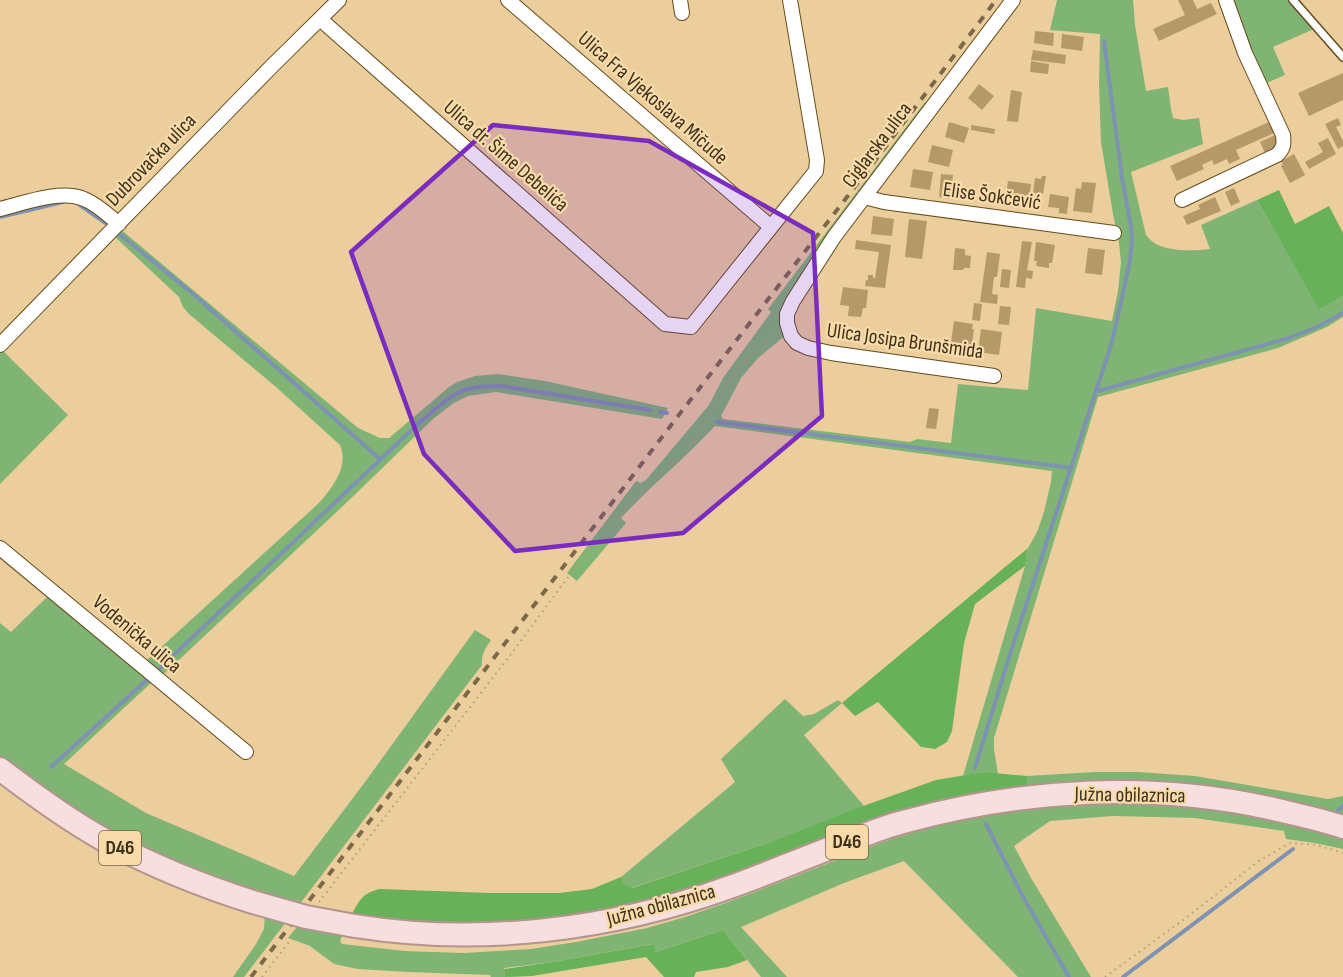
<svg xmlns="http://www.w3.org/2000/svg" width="1343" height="977" viewBox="0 0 1343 977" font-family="'Sofia Sans Condensed',sans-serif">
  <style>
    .green { fill: #7fb474 }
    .forest { fill: #67b159 }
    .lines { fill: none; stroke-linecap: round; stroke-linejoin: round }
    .stream { stroke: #7e92b2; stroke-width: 4 }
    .building { fill: #b69969 }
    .service-casing { stroke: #644a1a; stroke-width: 10 }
    .minor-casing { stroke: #644a1a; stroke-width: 16 }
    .primary-casing { stroke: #b4948d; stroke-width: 26 }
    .path { stroke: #b59d74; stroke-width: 2; stroke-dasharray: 1.5 4.5; stroke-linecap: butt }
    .service { stroke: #fff; stroke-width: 7 }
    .minor { stroke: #fff; stroke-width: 14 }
    .primary { stroke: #f8dfdf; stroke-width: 22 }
    .rail { stroke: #7a6849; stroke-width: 4; stroke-dasharray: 8 8; stroke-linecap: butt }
    .primary-bridge-casing { stroke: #b4948d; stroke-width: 26; stroke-linecap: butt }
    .primary-bridge { stroke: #f8dfdf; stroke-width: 22 }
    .marked { fill: #7b2cbf; fill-opacity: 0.2; stroke: #7b2cbf; stroke-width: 4.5; stroke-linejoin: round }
    .labels { text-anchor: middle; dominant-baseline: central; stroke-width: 4.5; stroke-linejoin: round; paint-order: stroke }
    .shield { fill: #f9dba9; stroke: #756447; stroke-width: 1.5 }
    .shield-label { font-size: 20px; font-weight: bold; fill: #3d311d }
    .street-label { font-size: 21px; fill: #3d311d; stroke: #f9dba9 }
  </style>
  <rect width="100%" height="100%" fill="#ecce9c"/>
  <path class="green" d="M1057,0H1133L1135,25L1146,91L1168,87L1171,109L1173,118L1183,120L1199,118L1203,144L1131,172L1146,235C1148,237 1150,240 1153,242C1166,252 1194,251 1210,249L1201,225L1257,200L1319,308L1343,296V317L1327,327L1278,348L1098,397L994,738V749L998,774L984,772L963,776L1025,566L1028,548L1037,532L1044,512L1051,482L1052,471L715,426C685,458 651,486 621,518L626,523L577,581L567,573L636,481L640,483L646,480L709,405L723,378L771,312L768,309L925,102L930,106L816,258L786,335L758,358L741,378L721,416L723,419L910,442L917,439L951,443L958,384L1028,390L1036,308L1112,321L1118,291L1121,262L1119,243L1113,214L1101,142L1099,86L1100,34L1050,30Z
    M1229,0H1289L1314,29L1273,47L1285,75L1262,85Z
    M119,228L358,428L380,438H389L449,387L457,382L475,376L498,374L545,381L668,408L662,419L496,392L468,396L454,403L433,419L344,505L165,673H161L146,661L319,503C333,487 349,466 340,445L276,387L189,314L183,307L179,297L113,235Z
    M2,350L68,415L0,484V352Z
    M48,596L153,681L64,764L146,813L294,876L365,782L475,630L491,640C485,649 481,655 482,665L244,977H233L256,944L264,929L266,896L225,884L117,836L32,782L0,757V623L11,632Z
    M785,699L803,716L814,714L838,700L842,703L804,735L864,806L765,844L631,888L624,884L621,877L735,782L721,759Z
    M1095,772H1138L1195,776L1328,799L1343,796V821L1027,790V776Z
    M1086,802L1156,803L1248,814L1305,827L1343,838V849L1315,843L1286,839L1284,831L1195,818L1113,816L1050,821L1014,846L1031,878L1091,977H1018L904,861L844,883L741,927L787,977H761L723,930L656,952L652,944L553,962L504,968L505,977H491L490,975L408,972L358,969L334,964L310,946L288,938L311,909L351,916L340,941L342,944L405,951L464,953L531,949L576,942L647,928L685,917L731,901L891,839L935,826L1002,811Z"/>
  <path class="forest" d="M1279,190L1295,224L1329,206L1343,233V296L1319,309L1257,200Z
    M1028,548L1025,566L975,604L964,643L952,731L947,742L935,749L921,747L878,702L855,716L842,703Z
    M984,772L1027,776V790L736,878L596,916L458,926L351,916C359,901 362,893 380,889L490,893H559L592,889L621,877L624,884L632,888L765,844L852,810L936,780Z
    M723,930L747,960L728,967L696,972L694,977H664L646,957L532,976L505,977L504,969L553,962L653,944L656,952Z"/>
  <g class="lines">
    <path class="stream" d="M77,203L107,224
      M0,217L63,202
      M117,232L192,293L380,459
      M1098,391L1289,338L1317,327L1343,313
      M660,412L667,413
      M717,422L1072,468
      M158,670L419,423C433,412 449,395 467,389C478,386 490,386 501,386L650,410
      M51,767L149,678
      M975,768L1010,654L1112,342L1130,261L1132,241L1131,227L1122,178L1104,41
      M1338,810L1343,806
      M986,824L1022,895L1069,977
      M1123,977L1293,849"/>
  </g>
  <path class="building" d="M1178,0H1193L1197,9L1211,3L1217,14L1159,41L1153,29L1185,15Z
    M1035,31L1054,33L1053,46L1034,43Z
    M1062,34L1084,37L1082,51L1061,48Z
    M1033,50L1066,55L1065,64L1031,60Z
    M1031,61L1049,64L1048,74L1030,72Z
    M1343,73V100L1309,116L1298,93Z
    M979,84L994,96L982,110L968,98Z
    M1011,90L1022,92L1018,122L1007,121Z
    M1338,118L1341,125L1336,127L1343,141V146L1338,149L1325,124Z
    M949,122L969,128L964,143L945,137Z
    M1269,122L1274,133L1236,150L1240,159L1229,164L1227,159L1214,165L1212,160L1202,165L1204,169L1177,181L1170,166Z
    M971,125L995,129L994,134L971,130Z
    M1275,135L1281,148L1266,155L1260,142Z
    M1328,138L1336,154L1309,169L1305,162L1323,152L1318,143Z
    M932,145L953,150L949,167L928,162Z
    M1294,154L1305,175L1290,183L1281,166L1283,164L1281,161Z
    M913,169L933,172L930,190L910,187Z
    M941,174L953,175L950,199L939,197Z
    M1042,176H1046L1043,194L1033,193L1035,178L1041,179Z
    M1008,181L1031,184L1029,200L1024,199V205L1005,203Z
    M1082,182L1096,183L1092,213L1073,211L1076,188L1081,189Z
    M1234,188L1240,202L1231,206L1225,192Z
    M1050,194L1069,197L1067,214L1059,213V208L1048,207Z
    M1215,197L1221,211L1187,225L1183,216L1200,209L1198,205Z
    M873,216L894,219L892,236L871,234Z
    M909,219L927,221L922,259L905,257Z
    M856,240L891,245L885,288L865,286L866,280H868V275H873V278H875L879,252L855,249Z
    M1022,241L1032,242L1027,270L1033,271L1032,279L1026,278L1025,288L1016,287Z
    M1036,242L1055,245L1052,263H1049V268L1036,266L1037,261H1034Z
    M955,248L965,249V255L971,256L970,268H964L963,270H953Z
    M1088,248L1105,250L1102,275L1085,273Z
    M987,252L1000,254L997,277H994L992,294L998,295L997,304L980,302Z
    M1002,269L1011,270L1009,288L1000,287Z
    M843,287L868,290L866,308H863L861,317L848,316L849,306L840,305Z
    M974,303L982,304L980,321L972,320Z
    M1000,306L1011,307L1009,325L998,324Z
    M954,321L973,324L972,329H974L971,351L950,348Z
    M981,329L1002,332L999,355L978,352Z
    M929,408L939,409L936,429L926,428Z"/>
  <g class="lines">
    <g class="service-casing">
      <path id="service" d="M1293,0L1343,57"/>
    </g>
    <g class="minor-casing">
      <path id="minor" d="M508,0L771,227
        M680,0L682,13
        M320,19L665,324L691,327L816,171L817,160L790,0
        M864,197L884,202L1114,233
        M1182,200L1277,155C1284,148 1284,144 1283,135L1245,53L1226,0
        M0,209C24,203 61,189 84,199C97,204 108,215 119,224
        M0,345L271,67L339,0
        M994,376L831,353L808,348L797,343L791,336L787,323V314L793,301L834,237L1013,0
        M0,548L246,752"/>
    </g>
    <g class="primary-casing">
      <path id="primary" d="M0,769C34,795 68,820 106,841C153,866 202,886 253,902
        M355,926C481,946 611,930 730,887C769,873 806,857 844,843C865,835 885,826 907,821C1025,789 1149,782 1269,808C1294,814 1319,819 1343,827"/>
    </g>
    <path class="path" d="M319,902L508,658L589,549L614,524L631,503L690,448L731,377L759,346L777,330
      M262,977L296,933
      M1105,977L1183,920L1259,861L1290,843L1317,845L1343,853"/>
    <use href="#service" class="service"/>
    <use href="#minor" class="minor"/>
    <use href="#primary" class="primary"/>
    <path class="rail" d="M251,977L675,420L874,162L996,0"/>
    <g class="primary-bridge-casing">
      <path id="primary-bridge" d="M253,902L306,917L355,926"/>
    </g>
    <use href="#primary-bridge" class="primary-bridge"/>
  </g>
  <path class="marked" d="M493,125L649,141L813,233L822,416L683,533L515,551L424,454L351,252Z"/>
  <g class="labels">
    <g class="shield">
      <rect x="826" y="825" width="42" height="34" rx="4.5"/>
      <rect x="99" y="831" width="42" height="34" rx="4.5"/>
    </g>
    <g class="shield-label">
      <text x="847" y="842">D46</text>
      <text x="120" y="848">D46</text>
    </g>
    <g class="street-label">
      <text transform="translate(653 98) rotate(41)">Ulica Fra Vjekoslava Mičude</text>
      <text transform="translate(877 145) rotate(-53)">Ciglarska ulica</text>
      <text transform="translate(506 156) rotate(41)">Ulica dr. Šime Debelića</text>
      <text transform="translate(151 160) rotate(-46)">Dubrovačka ulica</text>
      <text transform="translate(992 196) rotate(8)">Elise Šokčević</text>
      <text transform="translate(905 341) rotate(8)">Ulica Josipa Brunšmida</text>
      <text transform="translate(137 634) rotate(40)">Vodenička ulica</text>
      <text transform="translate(1130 795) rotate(1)">Južna obilaznica</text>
      <text transform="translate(661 905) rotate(-15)">Južna obilaznica</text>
    </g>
  </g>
</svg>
